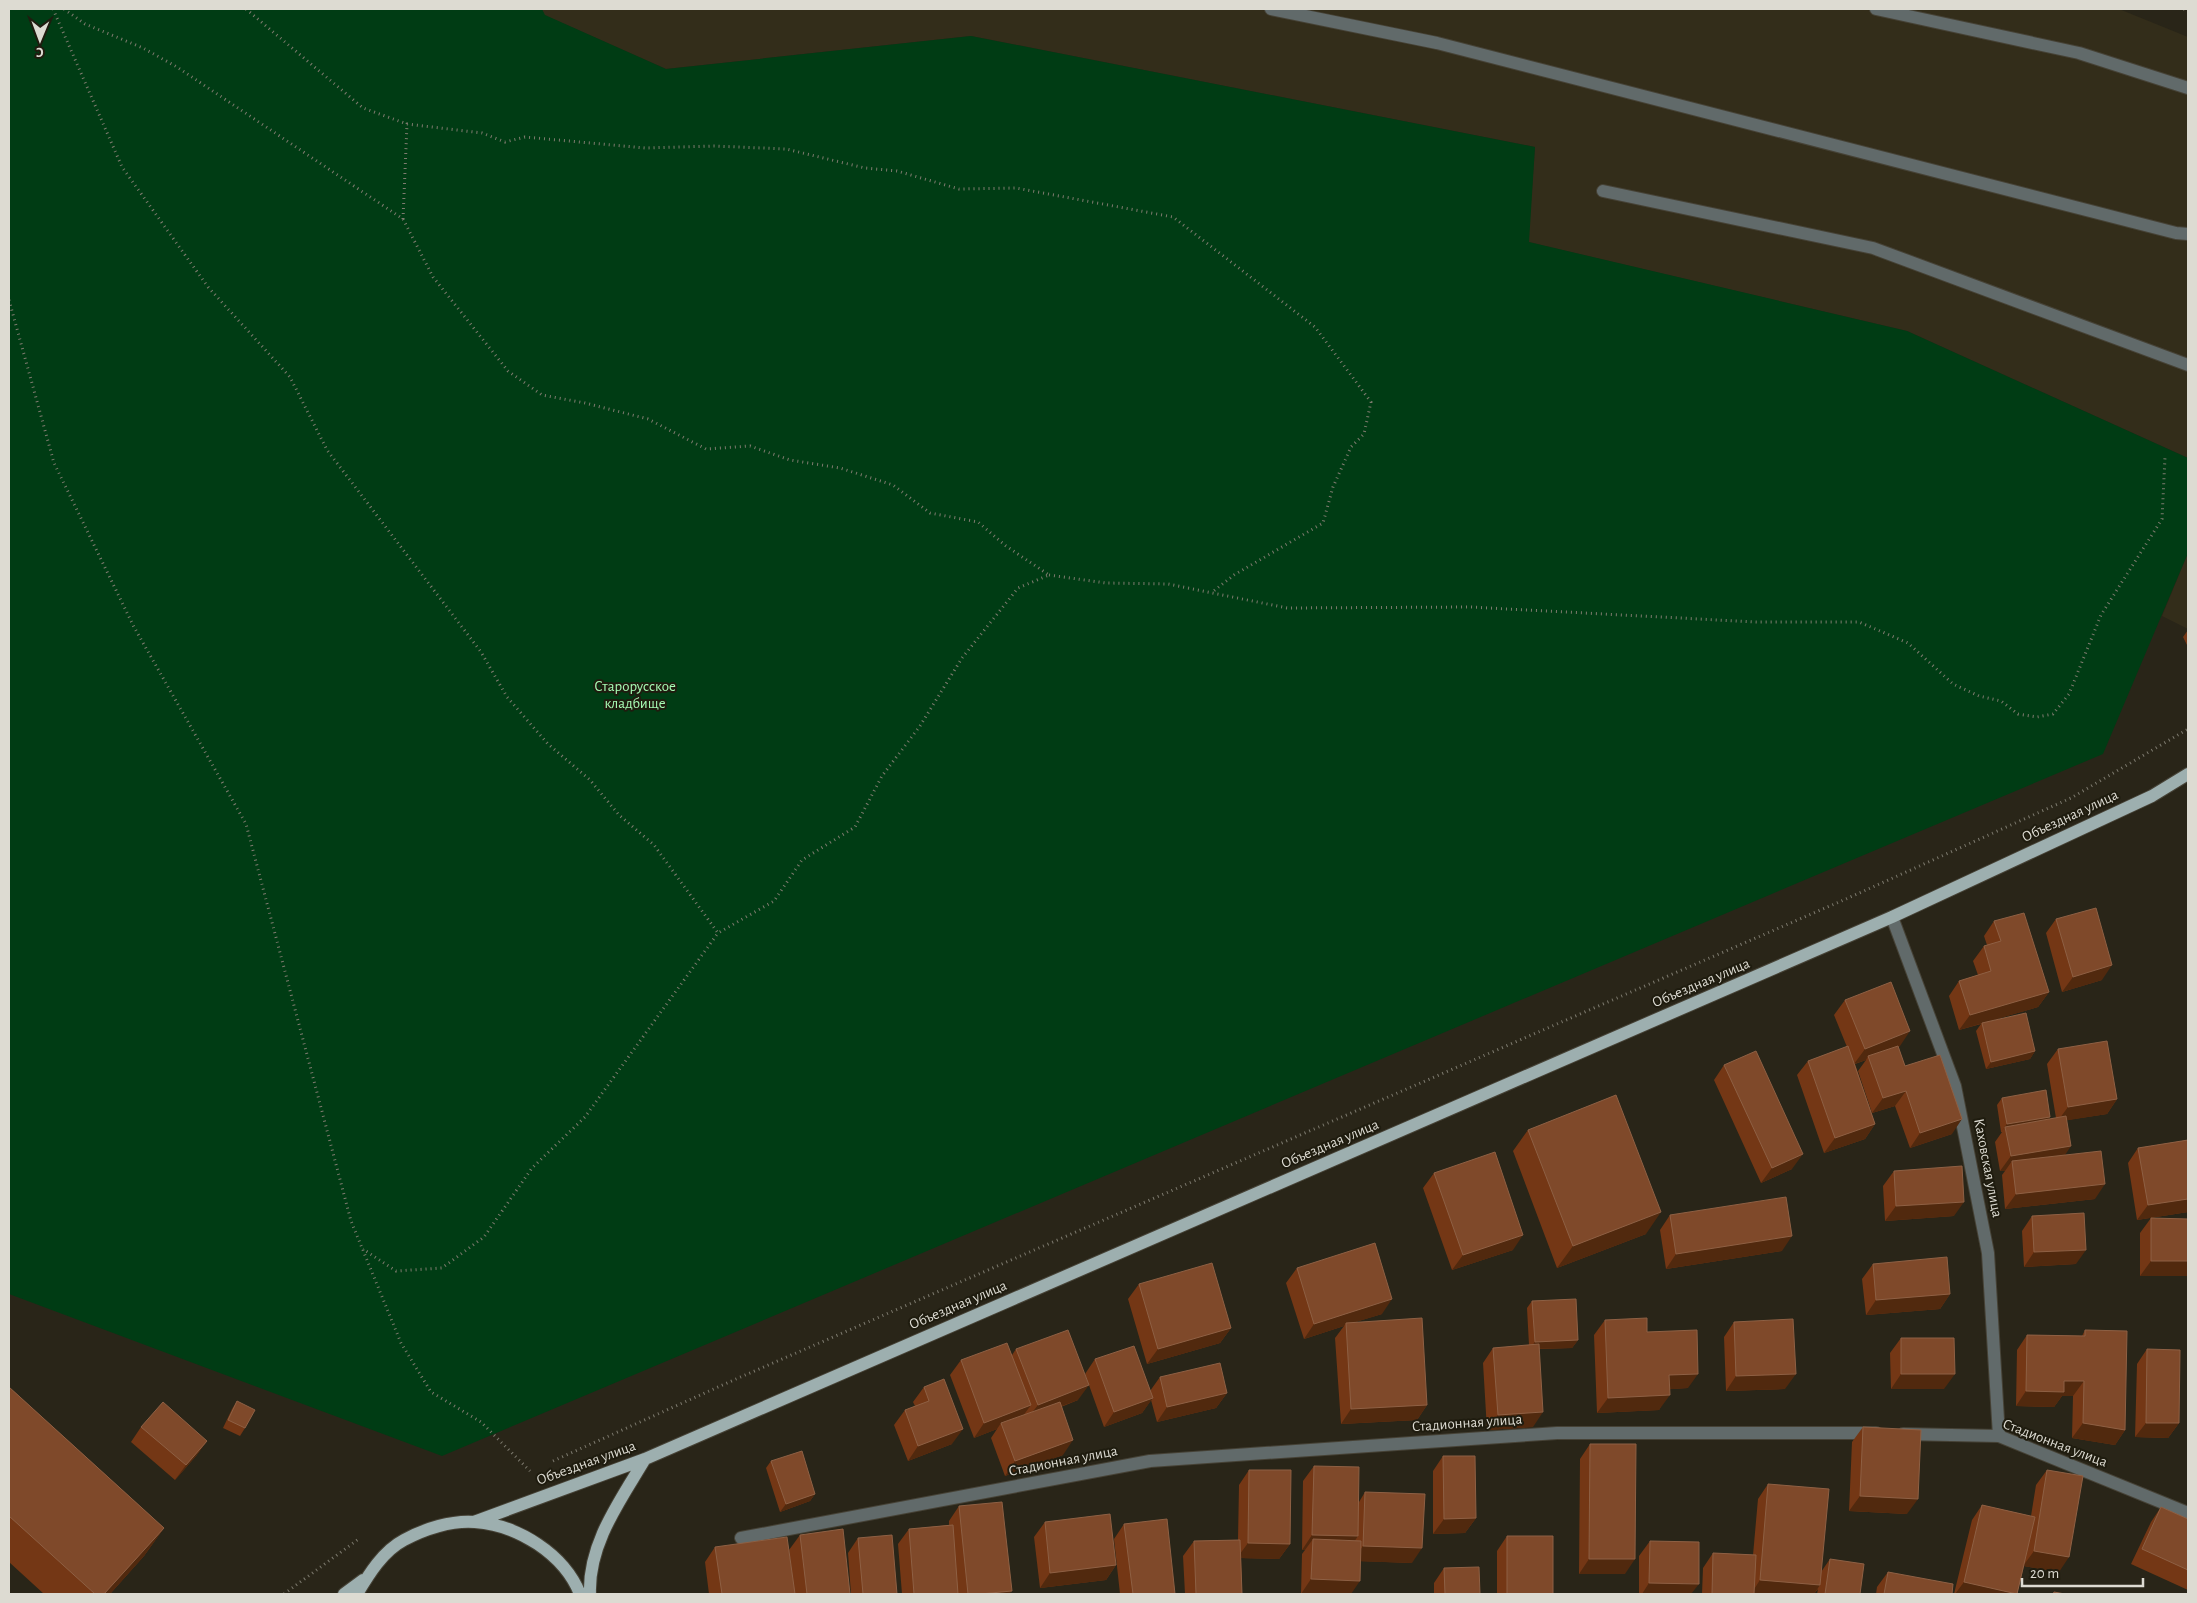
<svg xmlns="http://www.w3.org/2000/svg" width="2197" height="1603" viewBox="0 0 2197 1603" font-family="'Alegreya Sans',sans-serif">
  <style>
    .built { fill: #332d1a }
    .green { fill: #003c14 }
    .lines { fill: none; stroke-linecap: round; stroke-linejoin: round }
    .minor-casing { stroke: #464236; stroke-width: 14 }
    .major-casing { stroke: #464236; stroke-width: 14 }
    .path { stroke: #7e7b6f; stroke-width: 3; stroke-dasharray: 1 4; stroke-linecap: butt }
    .minor { stroke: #616a6a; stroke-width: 12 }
    .major { stroke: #9dafaf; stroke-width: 12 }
    .wall { fill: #743715 }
    .shaded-wall { fill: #51290e }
    .building { fill: #7f492a; stroke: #8e6044 }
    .labels { text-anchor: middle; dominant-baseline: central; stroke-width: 4; stroke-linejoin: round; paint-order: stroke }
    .park-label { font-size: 15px; fill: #a6fbb4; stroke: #1f1c0f }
    .street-label { font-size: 15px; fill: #dddbd2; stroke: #1f1c0f }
  </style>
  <rect width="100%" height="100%" fill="#292518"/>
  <path class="built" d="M542,9H2119L2188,37V458L1907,331L1528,242L1535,147L971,36L666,69L544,15Z
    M2188,553V629L2162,616Z"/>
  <path class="green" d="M9,9H542L545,15L666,69L971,36L1535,147L1529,242L1907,331L2188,458V553L2103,754L442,1456L9,1294Z"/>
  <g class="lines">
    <g class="minor-casing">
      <path id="minor" d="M1271,9L1437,43L2176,233L2188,234
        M1876,9L2079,53L2188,88
        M1603,191L1873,248L2188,365
        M1892,917L1955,1086L1988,1253L1999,1436
        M1903,1434L1999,1436L2188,1513
        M741,1538L1150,1461L1557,1433H1876"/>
    </g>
    <g class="major-casing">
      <path id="major" d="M474,1522L645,1459L1892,917L2152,796L2188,774
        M344,1594L363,1580
        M357,1594C369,1574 383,1551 404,1540C424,1529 452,1520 475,1522C518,1525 564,1554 580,1594
        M590,1594C588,1544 620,1501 645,1459"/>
    </g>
    <path class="path" d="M53,9L122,167L208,287L290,377L327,450L481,652L507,697L548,744L590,780L619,815L654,845L718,933L585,1117L532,1168L484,1237L442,1268L396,1271L363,1249
      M64,9L85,24L143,48L177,67L403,219L433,277L508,371L542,395L585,403L648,419L706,449L750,446L790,460L840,468L893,485L930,513L978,522L1006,546L1049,575L1018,588L962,658L920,726L882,776L855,827L802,860L774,901L718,933
      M246,9L363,108L407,124
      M2184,9L2188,12
      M403,219L407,124L482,133L505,142L525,137L645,148L714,146L786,149L865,168L897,171L959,189L1016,188L1173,217L1315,327L1371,402L1364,434L1351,447L1333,487L1323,523L1234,575L1211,593
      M9,300L54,463L134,627L246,824L351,1221L401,1343L431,1392L481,1422L530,1471
      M1049,575L1106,583L1168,584L1287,608L1470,607L1756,622H1859L1908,643L1953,684L1979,696L2001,701L2018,714L2037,717L2053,714L2069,694L2101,615L2162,519L2165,457
      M553,1461L736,1379L1846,899L2071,798L2188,729
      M284,1594L360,1538"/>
    <use href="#minor" class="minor"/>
    <use href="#major" class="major"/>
  </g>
  <path class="wall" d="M2188,630V647L2183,637Z
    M2056,919L2102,980L2062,992L2046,933Z
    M1994,921L2049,992L2038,1007L1989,1021L2035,1051L2030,1059L1986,1069L1976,1031L1981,1024L1959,1030L1949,996L1959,981L1978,975L1973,961L1984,946L1987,945L1984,936Z
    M1845,1000L1900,1046L1898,1047L1905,1066L1952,1134L1910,1148L1895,1106L1872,1113L1858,1071L1866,1060L1855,1064L1875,1124L1865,1139L1824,1153L1797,1075L1808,1061L1847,1047L1834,1015Z
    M2058,1049L2117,1099L2107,1114L2067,1120L2065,1155L2095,1199L2005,1209L2002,1175L2005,1171H2000L1995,1142L2002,1132H2001L1997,1105L2002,1098L2049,1119L2056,1118L2047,1064Z
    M1724,1065L1792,1169L1761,1183L1714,1080Z
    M1528,1130L1646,1234L1557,1268L1513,1151Z
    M2188,1140V1212L2137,1220L2128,1163L2138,1148Z
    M1894,1171L1954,1216L1885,1221L1883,1186Z
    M1434,1173L1513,1250L1452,1270L1423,1188Z
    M1670,1215L1782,1251L1666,1269L1660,1230Z
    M2032,1216L2076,1264L2024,1267L2022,1231Z
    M2151,1218L2188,1219V1276H2140V1233Z
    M1873,1264L1950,1294L1940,1309L1866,1315L1862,1279Z
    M1297,1268L1382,1314L1355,1322L1427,1405L1417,1420L1341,1424L1335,1338L1344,1326L1304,1339L1286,1283Z
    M1139,1284L1231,1328L1220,1343L1147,1364L1128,1299Z
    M1532,1301L1578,1340L1572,1348L1539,1349L1533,1427L1487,1430L1483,1363L1493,1348L1529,1345L1527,1308Z
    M1605,1320L1647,1332L1688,1388L1670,1389L1659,1410L1597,1413L1594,1335Z
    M1734,1322L1785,1389L1726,1391L1724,1337Z
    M2085,1330L2125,1430L2115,1445L2072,1438L2073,1396H2062L2054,1407L2016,1406L2017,1350L2027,1335L2082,1336Z
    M1901,1338L1944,1389H1891L1890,1353Z
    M1016,1349L1078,1400L1061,1407L1063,1455L1005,1476L991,1438L997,1429L974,1438L950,1375L961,1360L1012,1355Z
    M2147,1349L2179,1423L2168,1438L2135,1437L2137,1364Z
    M1095,1359L1150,1391L1160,1377L1227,1393L1216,1408L1157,1422L1151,1400L1142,1413L1104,1427L1085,1374Z
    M9,1387L164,1528L144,1556L110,1594H44L9,1562Z
    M924,1387L952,1444L908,1461L894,1425L905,1410L915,1406L913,1402Z
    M237,1401L245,1428L240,1436L223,1428L232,1409Z
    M141,1427L207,1441L196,1456L175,1480L131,1442Z
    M1863,1427L1907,1514L1849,1511L1852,1442Z
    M1590,1444L1625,1574H1579L1580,1459Z
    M1443,1456L1476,1518L1465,1533L1433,1534V1471Z
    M771,1461L815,1494L810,1501L780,1512L766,1468Z
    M1314,1466L1359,1502L1365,1492L1412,1563L1360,1561L1301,1594L1302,1554L1305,1550H1302L1303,1481Z
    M1249,1470L1290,1544L1279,1559L1241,1558L1242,1594H1185L1183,1556L1194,1541L1238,1540L1239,1485Z
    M2047,1470L2059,1572L2024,1566L2017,1594H1954L1972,1520L1982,1505L2031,1516L2036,1485Z
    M1768,1484L1821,1572L1830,1559L1860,1594H1817L1818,1589L1814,1594H1702L1703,1568L1713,1553L1753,1555L1758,1499Z
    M959,1506L1009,1594H902L898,1544L909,1529L949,1525V1521Z
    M2161,1507L2188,1519V1590L2131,1564L2151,1522Z
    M1045,1522L1116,1565L1106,1580L1040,1588L1034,1537Z
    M1124,1524L1175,1594H1120L1114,1539Z
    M800,1535L850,1594H709L705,1562L715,1547L793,1581L789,1550Z
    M1507,1536L1553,1594H1497V1551Z
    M858,1538L897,1594H851L848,1553Z
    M1650,1541L1691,1594H1639V1556Z
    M1444,1568L1480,1594H1434V1583Z
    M1888,1572L1952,1594H1876L1877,1587Z"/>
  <path class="shaded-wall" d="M2112,965L2102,980L2062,992L2073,977Z
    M2049,992L2038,1007L1959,1030L1970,1015Z
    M1910,1031L1900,1046L1869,1058L1868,1056L1866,1060L1854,1064L1865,1049Z
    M2035,1051L2030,1059L1986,1069L1991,1062Z
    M1906,1091L1895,1106L1872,1113L1883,1098Z
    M2117,1099L2107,1114L2057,1122L2068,1107Z
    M2050,1117L2045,1125L2005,1127L2001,1132L2007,1124Z
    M1962,1119L1952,1134L1910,1148L1920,1133Z
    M1875,1124L1865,1139L1824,1153L1835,1138Z
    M2071,1146L2061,1161H2012L2005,1171H2000L2011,1156Z
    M1803,1154L1792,1169L1761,1183L1772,1168Z
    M2105,1184L2095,1199L2005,1209L2016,1194Z
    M2188,1199V1212L2137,1220L2148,1205Z
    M1964,1202L1954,1216L1885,1221L1896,1206Z
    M1661,1212L1646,1234L1557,1268L1573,1246Z
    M1523,1235L1513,1250L1452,1270L1463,1255Z
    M1792,1236L1782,1251L1666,1269L1676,1254Z
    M2086,1250L2076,1264L2024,1267L2034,1252Z
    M2151,1261H2188V1276H2140Z
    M1950,1294L1940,1309L1866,1315L1876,1300Z
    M1392,1299L1382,1314L1346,1325V1323L1344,1326L1304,1339L1314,1324Z
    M1231,1328L1220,1343L1147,1364L1158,1349Z
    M1578,1340L1572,1348L1529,1349L1535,1342Z
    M1698,1374L1688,1388L1659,1390L1669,1375Z
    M1796,1374L1785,1389L1726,1391L1736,1376Z
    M1901,1374H1955L1944,1389H1891Z
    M2064,1381H2084L2073,1396H2062L2054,1407L2016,1406L2026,1391Z
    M1089,1385L1078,1400L1027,1419L1038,1405Z
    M1227,1393L1216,1408L1157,1422L1167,1407Z
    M1670,1395L1659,1410L1597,1413L1608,1398Z
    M1153,1398L1142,1413L1104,1427L1114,1412Z
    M1031,1405L1020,1420L1001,1423L997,1429L974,1438L984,1423Z
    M1427,1405L1417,1420L1341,1424L1351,1409Z
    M1543,1412L1533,1427L1487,1430L1498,1415Z
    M2083,1423L2125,1430L2115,1445L2072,1438Z
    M2146,1423H2179L2168,1438L2135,1437Z
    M963,1429L952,1444L908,1461L918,1446Z
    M1073,1440L1063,1455L1005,1476L1015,1461Z
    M207,1441L196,1456L175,1480L186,1465Z
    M815,1494L810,1501L780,1512L786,1504Z
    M1860,1496L1918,1499L1907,1514L1849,1511Z
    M1476,1518L1465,1533L1433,1534L1444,1519Z
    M164,1528L144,1556L110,1594H104Z
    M1312,1535L1358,1536L1348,1551L1313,1539L1305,1550H1302Z
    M1248,1543L1290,1544L1279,1559L1237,1558Z
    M1363,1546L1422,1548L1412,1563L1352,1561Z
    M2034,1551L2069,1557L2059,1572L2023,1566Z
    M1589,1559H1635L1625,1574H1579Z
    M1116,1565L1106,1580L1040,1588L1050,1573Z
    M1311,1579L1360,1581L1351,1594H1301Z
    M1760,1580L1820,1585L1814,1594H1751Z
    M1964,1582L2017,1594H1955Z
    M1649,1583L1699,1584L1691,1594H1642Z
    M1012,1591L1009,1594H980Z"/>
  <path class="building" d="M2096,908L2112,965L2073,977L2056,919Z
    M2024,913L2049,992L1970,1015L1959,981L1991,971L1984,946L2001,941L1994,921Z
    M1891,982L1910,1031L1865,1049L1845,1000Z
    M2026,1013L2035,1051L1991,1062L1982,1023Z
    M2107,1041L2117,1099L2068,1107L2058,1049Z
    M1848,1046L1875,1124L1835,1138L1808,1061Z
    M1898,1046L1905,1066L1940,1055L1962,1119L1920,1133L1906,1091L1883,1098L1868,1056Z
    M1756,1051L1803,1154L1772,1168L1724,1065Z
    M2046,1090L2050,1117L2007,1124L2002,1098Z
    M1616,1095L1661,1212L1573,1246L1528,1130Z
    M2066,1116L2071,1146L2011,1156L2005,1127Z
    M2188,1140V1199L2148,1205L2138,1148Z
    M2101,1151L2105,1184L2016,1194L2012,1161Z
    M1495,1152L1523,1235L1463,1255L1434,1173Z
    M1962,1166L1964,1202L1896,1206L1894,1171Z
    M1786,1197L1792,1236L1676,1254L1670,1215Z
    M2084,1213L2086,1250L2034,1252L2032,1216Z
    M2151,1218L2188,1219V1261H2151Z
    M1375,1243L1392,1299L1314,1324L1297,1268Z
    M1947,1257L1950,1294L1876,1300L1873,1264Z
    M1212,1263L1231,1328L1158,1349L1139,1284Z
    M1576,1299L1578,1340L1535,1342L1532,1301Z
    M1422,1318L1427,1405L1351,1409L1346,1323Z
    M1647,1318V1332L1697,1330L1698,1374L1669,1375L1670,1395L1608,1398L1605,1320Z
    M1793,1319L1796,1374L1736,1376L1734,1322Z
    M1068,1330L1089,1385L1038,1405L1016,1349Z
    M2085,1330L2127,1331L2125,1430L2083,1423L2084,1381H2064V1392L2026,1391L2027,1335L2085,1336Z
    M1901,1338H1954L1955,1374H1901Z
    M1007,1343L1031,1405L984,1423L961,1360Z
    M1539,1344L1543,1412L1498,1415L1493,1348Z
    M1134,1346L1153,1398L1114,1412L1095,1359Z
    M2147,1349L2180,1350L2179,1423H2146Z
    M1220,1363L1227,1393L1167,1407L1160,1377Z
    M944,1379L963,1429L918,1446L905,1410L929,1401L924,1387Z
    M9,1387L164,1528L104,1594H95L9,1516Z
    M237,1401L255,1410L245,1428L228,1420Z
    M163,1402L207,1441L186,1465L141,1427Z
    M1060,1402L1073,1440L1015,1461L1001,1423Z
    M1863,1427L1921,1430L1918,1499L1860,1496Z
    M1590,1444H1636L1635,1559H1589Z
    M802,1451L815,1494L786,1504L771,1461Z
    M1443,1456H1475L1476,1518L1444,1519Z
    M1314,1466L1359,1467L1358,1536L1312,1535Z
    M1249,1470H1291L1290,1544L1248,1543Z
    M2047,1470L2083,1476L2069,1557L2034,1551Z
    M1768,1484L1829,1489L1820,1585L1760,1580Z
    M1365,1492L1425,1494L1422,1548L1363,1546Z
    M1002,1502L1012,1591L980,1594H968L959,1506Z
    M1982,1505L2035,1517L2017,1594L1964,1582Z
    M2161,1507L2188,1519V1570L2142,1549Z
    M1110,1514L1116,1565L1050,1573L1045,1522Z
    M1167,1519L1175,1594H1133L1124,1524Z
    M953,1525L958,1594H914L909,1529Z
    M843,1529L850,1594H807L800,1535Z
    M892,1535L897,1594H863L858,1538Z
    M1507,1536H1553V1594H1507Z
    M787,1537L795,1594H722L715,1547Z
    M1313,1539L1361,1541L1360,1581L1311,1579Z
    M1240,1540L1242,1594H1196L1194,1541Z
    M1650,1541L1699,1542V1584L1649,1583Z
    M1713,1553L1756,1555L1754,1594H1712Z
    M1830,1559L1864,1564L1860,1594H1825Z
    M1479,1567L1480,1594H1445L1444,1568Z
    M1888,1572L1953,1584L1952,1594H1884Z
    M2054,1592L2065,1594H2053Z"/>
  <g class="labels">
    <g class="park-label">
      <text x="635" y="686">Старорусское<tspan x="635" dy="17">кладбище</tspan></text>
    </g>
    <g class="street-label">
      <text transform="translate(2070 816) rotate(-25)">Объездная улица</text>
      <text transform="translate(1701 983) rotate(-23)">Объездная улица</text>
      <text transform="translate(1330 1144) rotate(-23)">Объездная улица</text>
      <text transform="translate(1988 1168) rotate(79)">Каховская улица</text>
      <text transform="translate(958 1305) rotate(-23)">Объездная улица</text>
      <text transform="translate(1467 1423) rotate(-4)">Стадионная улица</text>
      <text transform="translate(2055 1443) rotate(21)">Стадионная улица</text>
      <text transform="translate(1063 1461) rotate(-11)">Стадионная улица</text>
      <text transform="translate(586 1463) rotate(-20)">Объездная улица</text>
    </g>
  </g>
  <rect width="2197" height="1603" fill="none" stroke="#dddbd2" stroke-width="20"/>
  <g transform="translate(40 40) rotate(181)" stroke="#1f1c0f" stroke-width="4" paint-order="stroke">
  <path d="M0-4L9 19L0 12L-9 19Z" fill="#dddbd2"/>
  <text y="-8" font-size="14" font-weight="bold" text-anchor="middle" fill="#dddbd2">С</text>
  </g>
  <path d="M2022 1578v8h121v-8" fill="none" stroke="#dddbd2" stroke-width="2.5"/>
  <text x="2030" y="1578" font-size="15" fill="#dddbd2" stroke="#1f1c0f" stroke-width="4" paint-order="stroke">20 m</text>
</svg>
